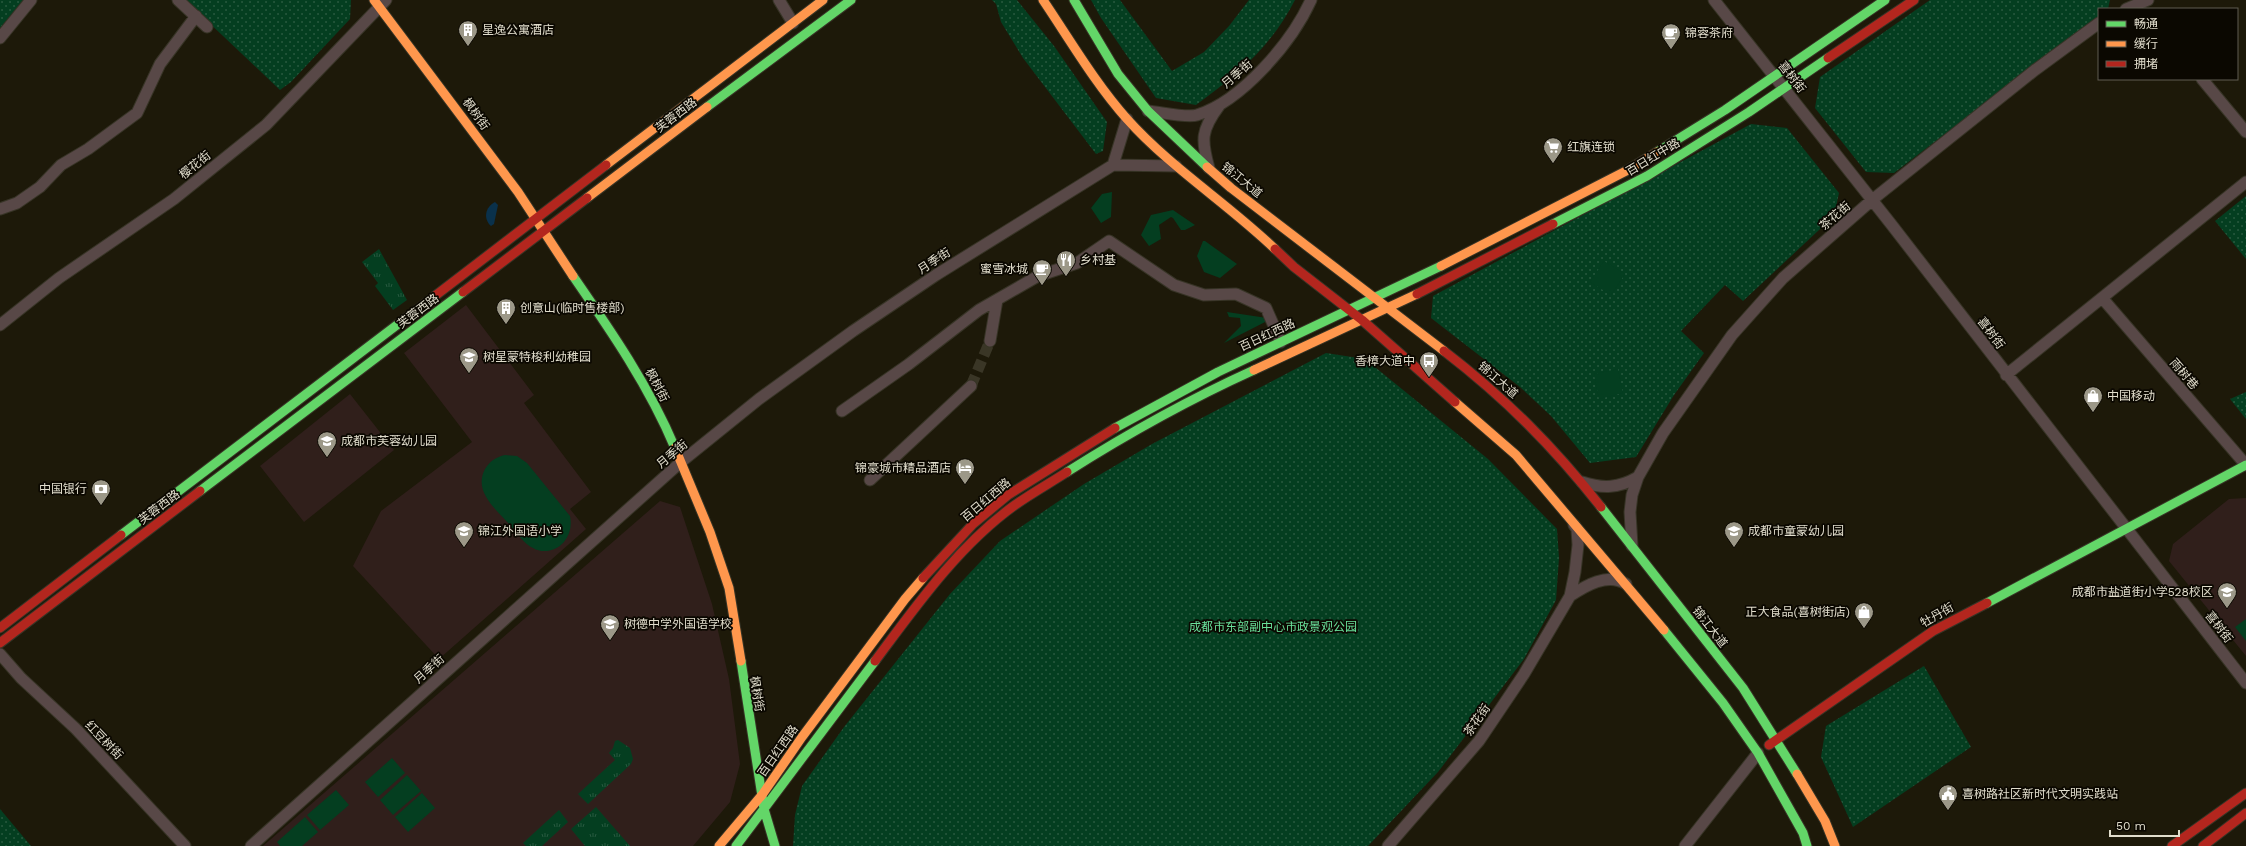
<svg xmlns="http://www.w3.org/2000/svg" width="2246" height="846" viewBox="0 0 2246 846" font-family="'Work Sans','Noto Sans SC',sans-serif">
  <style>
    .education { fill: #301f1b }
    .grass { fill: url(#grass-tufts) }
    .park { fill: url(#park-dots) }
    .garden { fill: #043e20 }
    .water { fill: #0a314b }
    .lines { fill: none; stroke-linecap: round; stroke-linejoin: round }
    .street-tunnel { stroke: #3a3626; stroke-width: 11; stroke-dasharray: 11 5.5; stroke-linecap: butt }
    .street-casing { stroke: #373426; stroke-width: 13 }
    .fast-casing { stroke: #373426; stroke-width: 11 }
    .slow-casing { stroke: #373426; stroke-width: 11 }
    .jam-casing { stroke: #373426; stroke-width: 11 }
    .street { stroke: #584847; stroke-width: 11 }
    .fast { stroke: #63d668; stroke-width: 9 }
    .slow { stroke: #ff974d; stroke-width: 9 }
    .jam { stroke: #b3261e; stroke-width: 9 }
    .labels { text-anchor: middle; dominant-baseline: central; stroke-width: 3.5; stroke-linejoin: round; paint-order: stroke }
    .poi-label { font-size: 12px; fill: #e1ddcc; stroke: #0b0801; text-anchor: start }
    .street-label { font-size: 12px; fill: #e1ddcc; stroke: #0b0801 }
    .park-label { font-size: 12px; fill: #69e19a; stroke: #0b0801 }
  </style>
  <defs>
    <pattern id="grass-tufts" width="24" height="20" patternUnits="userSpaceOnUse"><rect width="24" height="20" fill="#043e20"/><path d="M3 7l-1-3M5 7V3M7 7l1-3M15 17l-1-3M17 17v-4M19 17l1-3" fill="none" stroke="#28593f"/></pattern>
    <pattern id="park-dots" width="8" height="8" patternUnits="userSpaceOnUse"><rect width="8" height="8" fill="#043e20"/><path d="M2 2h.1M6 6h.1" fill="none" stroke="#28593f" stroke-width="1.8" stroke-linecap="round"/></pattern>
  </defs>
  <rect width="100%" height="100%" fill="#1d1909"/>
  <path class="education" d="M466,305L534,395L524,403L591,492L570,509L586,529L439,659L353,566L381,511L472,442L404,353Z
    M350,394L394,450L304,522L260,466Z
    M2246,498V656L2169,561L2173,544L2229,499Z
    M660,501L680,507L712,604L729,679L740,764L730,802L693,846H263Z"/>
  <path class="grass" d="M379,249L407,300L393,310L375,286L378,283L362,262Z
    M618,740L630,748L633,759L631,764L588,804L578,794L615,760L609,753L613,748L615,741Z
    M596,807L630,846H585L571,829Z
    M559,810L568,822L542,846H526L523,843Z"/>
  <path class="park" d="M0,0H23L0,28Z
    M185,0H351L350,19L291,82L280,90Z
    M992,0H1017L1054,46L1107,122L1103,151L1096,154L1023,58L1001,22L996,4Z
    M1091,0H1120L1172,71L1204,52L1229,26L1249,0H1295C1271,47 1238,74 1196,105L1156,98L1101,18Z
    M1930,0H2110L2108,9H2099V16L1894,173L1866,172L1815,108L1820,77Z
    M1751,124L1787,128L1839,193L1834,216L1743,301L1725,285L1681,331L1704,353L1674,395L1636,457L1590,463L1551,416L1520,387L1431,318L1433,296Z
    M2246,196V259L2215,221Z
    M1326,353L1365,359L1488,459L1557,529L1559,558L1556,600L1524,659L1438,772L1368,846H793L795,815L802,786L844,727L950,594L1000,541L1084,484L1152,444Z
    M2246,392V419L2230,399Z
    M1924,666L1971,747L1853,827L1821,757L1826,726Z
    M0,809L31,846H0Z"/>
  <path class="garden" d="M1112,192L1111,217L1101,223L1091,208L1102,194Z
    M1173,210L1195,225L1185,230H1181L1173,218L1171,217L1159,225L1161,239L1149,246L1141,235L1151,215Z
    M1203,241H1205L1237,264L1220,278L1204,272L1197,256Z
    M1604,261L1625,274L1611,295L1590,282Z
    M1227,312L1267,318L1269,320L1224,343L1241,326L1240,318L1229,317Z
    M1618,369L1623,393L1599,399L1594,374Z
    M505,455L517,456L527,463L570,516C572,526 570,534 564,542C556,551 543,554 533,548C524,544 516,532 509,524C496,509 473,492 485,469C490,461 496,457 505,455Z
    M2246,619V641L2235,627Z
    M392,758L405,773L378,797L365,782Z
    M407,775L421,791L393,815L380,800Z
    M336,790L349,805L320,830L307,815Z
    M422,793L435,808L408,832L395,817Z
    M305,817L318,832L302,846H280L277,842Z"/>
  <path class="water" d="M495,202L498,205L494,224L491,226C483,219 485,207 495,202Z"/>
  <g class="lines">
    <path class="street-tunnel" d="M971,386L990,341"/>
    <g class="street-casing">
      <path id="street" d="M178,0L207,27
        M779,0L793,23
        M1714,0L1891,224L2246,683
        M2126,9L2148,0
        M0,38L31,0
        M2202,79L2246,132
        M1148,111C1160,112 1187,118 1197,115C1242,101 1292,42 1311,0
        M1113,165L1176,166
        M1209,168C1201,140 1201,130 1219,106
        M0,209L17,203L40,187L61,165L88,149L137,113L160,64L196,16
        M2103,299L2246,465
        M0,325L59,278L174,199L266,125L386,0
        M990,341L997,300
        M2006,375L2246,182
        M842,411L909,364L979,310L1038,276L1077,263L1109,241L1174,285L1204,295L1236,294L1266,308L1281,342
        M870,480L971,386
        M1582,482C1603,489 1619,488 1638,477
        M1632,546L1630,512L1632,495L1638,477L1663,433L1732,335L1783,278L1872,200L2035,70L2099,23
        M1570,596C1585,586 1608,572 1626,584
        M0,654L21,678L76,729L185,846
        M251,846L681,462L759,399L853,331L936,275L1113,165L1127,119
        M1388,846L1479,741L1524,674L1570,596L1575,572L1578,545L1577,529L1574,525
        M1685,846L1758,753"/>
    </g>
    <g class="fast-casing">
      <path id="fast" d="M1074,0L1118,74L1148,111L1207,167
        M707,107L851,0
        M1657,152L1725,110L1885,0
        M1553,224L1647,176L1749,112L1828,58
        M573,276C611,331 649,386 675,448
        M1115,428L1218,372L1441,266
        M1067,472C1127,434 1190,399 1254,370
        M200,491L463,292
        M1601,507L1743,688L1797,774
        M121,535L410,315
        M1987,603L2246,465
        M1664,630L1723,703L1758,753L1803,833L1807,846
        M741,661L764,809L775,846
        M736,846L875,661"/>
    </g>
    <g class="slow-casing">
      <path id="slow" d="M374,0L518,192L573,276
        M1043,0C1070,40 1095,83 1127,119C1171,168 1227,203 1275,249
        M606,165L823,0
        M1207,167L1231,188L1444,351
        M587,198L707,107
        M1441,266L1626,171L1657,152
        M1254,370L1417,294
        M1455,402L1516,455L1664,630
        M675,448L710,532L729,588L741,661
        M1797,774L1825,821L1835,846
        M719,846L762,795L802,737L905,599L923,578"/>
    </g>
    <g class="jam-casing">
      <path id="jam" d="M1828,58L1914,0
        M1275,249L1294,267L1362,320L1455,402
        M463,292L587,198
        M1417,294L1553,224
        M410,315L606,165
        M1444,351C1505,398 1553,446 1601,507
        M923,578L973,524L1008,495L1115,428
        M0,628L121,535
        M0,643L200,491
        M875,661C916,606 959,545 1015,505C1032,493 1050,483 1067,472
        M1769,745L1933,631L1987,603
        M2172,846L2246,793
        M2203,846L2246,813"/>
    </g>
    <use href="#street" class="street"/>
    <use href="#fast" class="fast"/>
    <use href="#slow" class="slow"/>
    <use href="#jam" class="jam"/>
  </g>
  <defs>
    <g id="building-pin" transform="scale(1)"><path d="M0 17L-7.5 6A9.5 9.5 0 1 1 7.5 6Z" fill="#9c9888" stroke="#0b0801"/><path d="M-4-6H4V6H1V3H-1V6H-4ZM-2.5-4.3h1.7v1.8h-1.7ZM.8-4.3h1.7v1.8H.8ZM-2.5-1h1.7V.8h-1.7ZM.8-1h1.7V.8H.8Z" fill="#fff"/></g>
    <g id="cafe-pin" transform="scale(1)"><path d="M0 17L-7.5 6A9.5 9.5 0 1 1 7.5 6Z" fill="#9c9888" stroke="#0b0801"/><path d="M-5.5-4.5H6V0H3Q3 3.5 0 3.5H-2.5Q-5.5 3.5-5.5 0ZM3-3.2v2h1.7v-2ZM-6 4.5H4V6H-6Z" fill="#fff"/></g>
    <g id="supermarket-pin" transform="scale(1)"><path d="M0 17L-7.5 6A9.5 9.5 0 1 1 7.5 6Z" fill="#9c9888" stroke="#0b0801"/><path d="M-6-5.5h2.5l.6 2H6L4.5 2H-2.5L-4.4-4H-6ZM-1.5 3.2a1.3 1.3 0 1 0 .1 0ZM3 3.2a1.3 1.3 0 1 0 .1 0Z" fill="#fff"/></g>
    <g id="restaurant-pin" transform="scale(1)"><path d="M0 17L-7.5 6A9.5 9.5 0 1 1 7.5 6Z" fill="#9c9888" stroke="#0b0801"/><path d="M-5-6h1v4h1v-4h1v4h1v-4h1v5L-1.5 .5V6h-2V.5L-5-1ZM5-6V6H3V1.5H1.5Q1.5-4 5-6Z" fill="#fff"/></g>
    <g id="school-pin" transform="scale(1)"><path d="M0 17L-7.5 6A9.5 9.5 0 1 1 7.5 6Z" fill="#9c9888" stroke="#0b0801"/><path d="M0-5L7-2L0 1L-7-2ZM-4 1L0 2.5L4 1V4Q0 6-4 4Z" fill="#fff"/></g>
    <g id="bus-pin" transform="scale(1)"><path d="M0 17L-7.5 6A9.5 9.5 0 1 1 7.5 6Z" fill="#9c9888" stroke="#0b0801"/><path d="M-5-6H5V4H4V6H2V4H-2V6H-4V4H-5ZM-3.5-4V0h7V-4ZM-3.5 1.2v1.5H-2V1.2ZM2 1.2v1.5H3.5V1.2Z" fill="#fff"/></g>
    <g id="shop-pin" transform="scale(1)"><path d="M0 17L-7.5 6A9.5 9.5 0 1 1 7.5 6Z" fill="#9c9888" stroke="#0b0801"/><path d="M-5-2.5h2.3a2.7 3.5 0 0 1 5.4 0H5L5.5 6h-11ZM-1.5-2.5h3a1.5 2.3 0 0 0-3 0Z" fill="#fff"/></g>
    <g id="hotel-pin" transform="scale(1)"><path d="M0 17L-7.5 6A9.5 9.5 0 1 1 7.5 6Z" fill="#9c9888" stroke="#0b0801"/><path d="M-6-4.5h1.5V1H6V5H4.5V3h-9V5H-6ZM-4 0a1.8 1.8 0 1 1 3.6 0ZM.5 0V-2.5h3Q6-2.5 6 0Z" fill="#fff"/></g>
    <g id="bank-pin" transform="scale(1)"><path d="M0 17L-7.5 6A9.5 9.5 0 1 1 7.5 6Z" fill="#9c9888" stroke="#0b0801"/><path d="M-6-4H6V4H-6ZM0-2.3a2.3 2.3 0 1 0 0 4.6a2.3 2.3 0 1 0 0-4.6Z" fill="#fff"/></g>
    <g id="civic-pin" transform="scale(1)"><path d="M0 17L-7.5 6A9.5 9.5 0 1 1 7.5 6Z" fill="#9c9888" stroke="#0b0801"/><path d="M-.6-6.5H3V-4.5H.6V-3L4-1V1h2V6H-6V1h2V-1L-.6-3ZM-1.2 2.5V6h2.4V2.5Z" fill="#fff"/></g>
  </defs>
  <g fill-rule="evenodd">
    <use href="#building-pin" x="468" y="30"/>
    <use href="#cafe-pin" x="1671" y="33"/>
    <use href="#supermarket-pin" x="1553" y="147"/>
    <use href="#restaurant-pin" x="1066" y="260"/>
    <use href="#cafe-pin" x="1042" y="269"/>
    <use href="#building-pin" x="506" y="308"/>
    <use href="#school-pin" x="469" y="357"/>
    <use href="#bus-pin" x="1429" y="361"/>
    <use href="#shop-pin" x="2093" y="396"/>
    <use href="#school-pin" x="327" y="441"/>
    <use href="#hotel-pin" x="965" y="468"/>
    <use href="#bank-pin" x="101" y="489"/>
    <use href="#school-pin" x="464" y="531"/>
    <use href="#school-pin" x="1734" y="531"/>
    <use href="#school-pin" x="2227" y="592"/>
    <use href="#shop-pin" x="1864" y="612"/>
    <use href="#school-pin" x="610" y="624"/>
    <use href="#civic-pin" x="1948" y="794"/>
  </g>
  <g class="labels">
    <g class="poi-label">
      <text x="482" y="30">星逸公寓酒店</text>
      <text x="1685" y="33">锦蓉茶府</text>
      <text x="1567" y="147">红旗连锁</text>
      <text x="1080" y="260">乡村基</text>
      <text x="1028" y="269" text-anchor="end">蜜雪冰城</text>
      <text x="520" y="308">创意山(临时售楼部)</text>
      <text x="483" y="357">树星蒙特梭利幼稚园</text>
      <text x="1415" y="361" text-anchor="end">香樟大道中</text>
      <text x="2107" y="396">中国移动</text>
      <text x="341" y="441">成都市芙蓉幼儿园</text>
      <text x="951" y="468" text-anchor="end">锦豪城市精品酒店</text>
      <text x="87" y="489" text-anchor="end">中国银行</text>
      <text x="478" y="531">锦江外国语小学</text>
      <text x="1748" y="531">成都市童蒙幼儿园</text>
      <text x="2213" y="592" text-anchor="end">成都市盐道街小学528校区</text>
      <text x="1850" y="612" text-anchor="end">正大食品(喜树街店)</text>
      <text x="624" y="624">树德中学外国语学校</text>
      <text x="1962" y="794">喜树路社区新时代文明实践站</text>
    </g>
    <g class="street-label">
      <text transform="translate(1237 74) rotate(-41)">月季街</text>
      <text transform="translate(1792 77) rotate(52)">喜树街</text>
      <text transform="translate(476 114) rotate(54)">枫树街</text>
      <text transform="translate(676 115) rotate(-37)">芙蓉西路</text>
      <text transform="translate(1653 157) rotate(-31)">百日红中路</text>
      <text transform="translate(195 165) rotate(-39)">樱花街</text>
      <text transform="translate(1242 180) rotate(39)">锦江大道</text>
      <text transform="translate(1835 216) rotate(-41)">茶花街</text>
      <text transform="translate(934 261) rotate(-33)">月季街</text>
      <text transform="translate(418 311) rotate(-37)">芙蓉西路</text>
      <text transform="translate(1991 333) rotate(53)">喜树街</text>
      <text transform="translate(1267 335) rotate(-25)">百日红西路</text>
      <text transform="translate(2184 374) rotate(49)">雨树巷</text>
      <text transform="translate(1498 380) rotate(41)">锦江大道</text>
      <text transform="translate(657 385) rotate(62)">枫树街</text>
      <text transform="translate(672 454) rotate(-40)">月季街</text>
      <text transform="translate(986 500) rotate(-40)">百日红西路</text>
      <text transform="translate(159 507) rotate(-37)">芙蓉西路</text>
      <text transform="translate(1937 615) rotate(-30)">牡丹街</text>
      <text transform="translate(1710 627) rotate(52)">锦江大道</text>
      <text transform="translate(2219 627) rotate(52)">喜树街</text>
      <text transform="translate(429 669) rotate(-42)">月季街</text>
      <text transform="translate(757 694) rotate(81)">枫树街</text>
      <text transform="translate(1477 720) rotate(-55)">茶花街</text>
      <text transform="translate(104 740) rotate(46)">红豆树街</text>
      <text transform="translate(778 751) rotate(-55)">百日红西路</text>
    </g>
    <g class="park-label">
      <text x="1273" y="627">成都市东部副中心市政景观公园</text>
    </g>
  </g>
  <rect x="2098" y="8" width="140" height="72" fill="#0b0801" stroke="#615d52"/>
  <rect x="2106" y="21" width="20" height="6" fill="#63d668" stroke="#615d52"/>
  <text x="2134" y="28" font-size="12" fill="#e1ddcc">畅通</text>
  <rect x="2106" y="41" width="20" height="6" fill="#ff974d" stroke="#615d52"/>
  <text x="2134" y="48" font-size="12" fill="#e1ddcc">缓行</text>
  <rect x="2106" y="61" width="20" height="6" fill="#b3261e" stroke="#615d52"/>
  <text x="2134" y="68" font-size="12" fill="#e1ddcc">拥堵</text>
  <path d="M2110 830v6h69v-6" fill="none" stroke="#e1ddcc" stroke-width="2"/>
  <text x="2116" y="830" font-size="12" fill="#e1ddcc" stroke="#0b0801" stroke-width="3" paint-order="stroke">50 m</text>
</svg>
